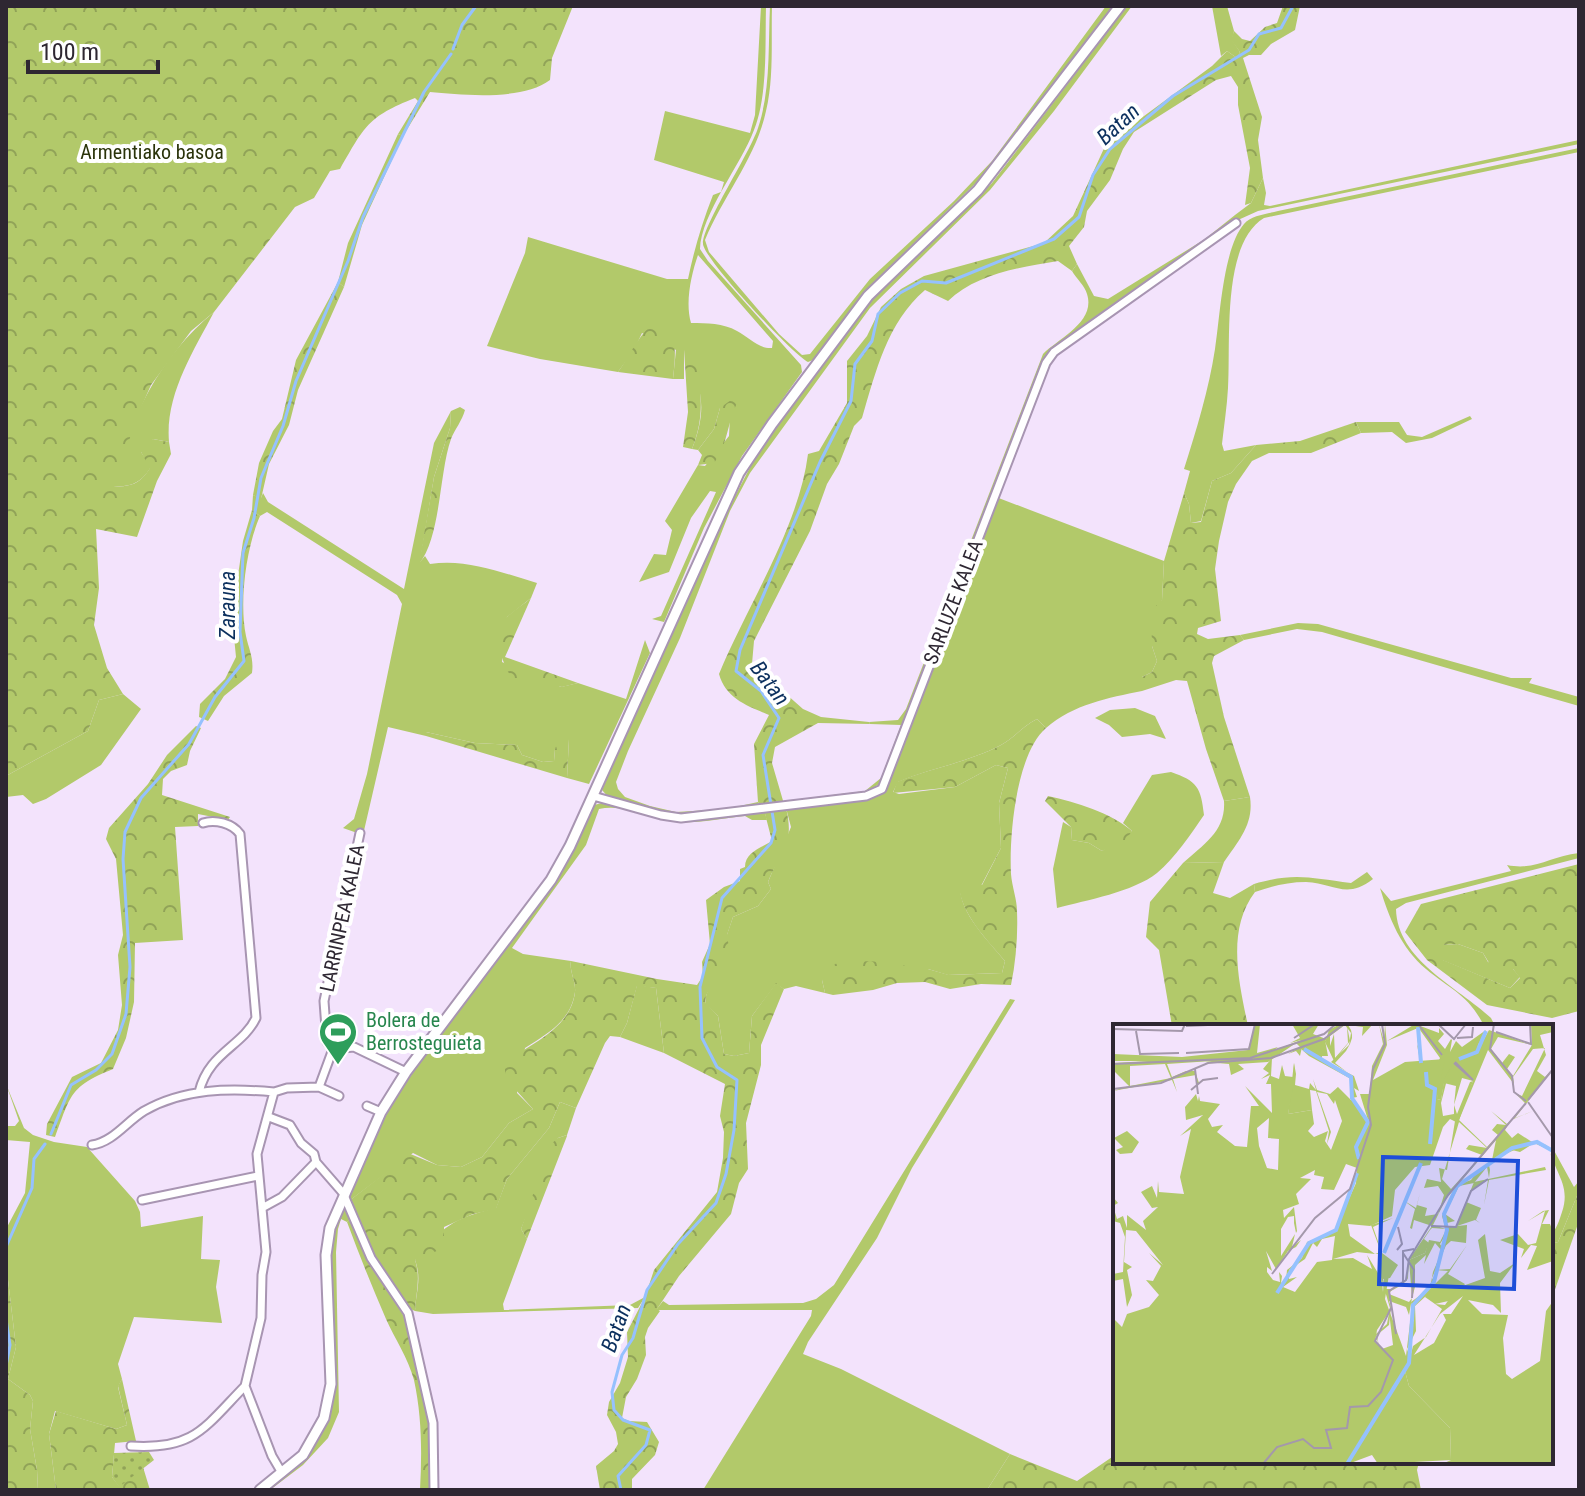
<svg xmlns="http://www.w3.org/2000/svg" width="1585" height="1496" viewBox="0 0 1585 1496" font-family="'Roboto Condensed',sans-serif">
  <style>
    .grass { fill: #b2c96a; fill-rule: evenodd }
    .forest { fill: url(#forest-crowns); fill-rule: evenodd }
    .park { fill: url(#park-dots) }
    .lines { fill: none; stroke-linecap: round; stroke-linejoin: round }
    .stream { stroke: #95c1fe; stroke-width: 3 }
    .minor-casing { stroke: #a895b2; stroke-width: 11 }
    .tertiary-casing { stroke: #a895b2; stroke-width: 13 }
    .minor { stroke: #fff; stroke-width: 7 }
    .tertiary { stroke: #fff; stroke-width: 9 }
    .labels { text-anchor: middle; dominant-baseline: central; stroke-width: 8; stroke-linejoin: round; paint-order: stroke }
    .park-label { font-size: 20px; fill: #2a330a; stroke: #fff }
    .street-label { font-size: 20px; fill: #2e2732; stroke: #fff }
    .leisure-label { font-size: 20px; fill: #27864d; stroke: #fff; text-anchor: start }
    .water-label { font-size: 22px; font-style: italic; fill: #0c305e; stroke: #fff }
    .inset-river { fill: none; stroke: #95c1fe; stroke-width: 4 }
    .inset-road { fill: none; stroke: #a498ab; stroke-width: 2 }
    .view { fill: #1d4ed8; fill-opacity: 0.15; stroke: #1d4ed8; stroke-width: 4 }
    .inset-edge { fill: none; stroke: #2e2732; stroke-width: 4 }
  </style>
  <defs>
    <pattern id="forest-crowns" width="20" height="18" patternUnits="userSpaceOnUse" patternTransform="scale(2)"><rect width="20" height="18" fill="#b2c96a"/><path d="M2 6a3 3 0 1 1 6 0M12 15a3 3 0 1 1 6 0" fill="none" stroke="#91a358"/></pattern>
    <pattern id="park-dots" width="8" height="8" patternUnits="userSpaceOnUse" patternTransform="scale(2)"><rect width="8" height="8" fill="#b2c96a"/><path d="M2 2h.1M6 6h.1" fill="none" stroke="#91a358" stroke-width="1.8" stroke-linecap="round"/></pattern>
  </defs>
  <rect width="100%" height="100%" fill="#f3e3fc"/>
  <path class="grass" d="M761,6H766C765,44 768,95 754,130C741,165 701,214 700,249L708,261L801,365L802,372L742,456L704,528L664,622L652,619L661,616L716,492L710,491L691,518L669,572L639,582L654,554L666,555L672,530L665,521L698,465L705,466L729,436L730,417L720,408L714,429L698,450L692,449C708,407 702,389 684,349V379H673L676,350L642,333L634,350L618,372L540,359L487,346L525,253L528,237L667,279H688C694,250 702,223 713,195L721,192L724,182L654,160L665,111L750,133L755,115ZM698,255L773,341L772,348C758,349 749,337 737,331C723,323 707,323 691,323C685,303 691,275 698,255Z
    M770,6H772C771,40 774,78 766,111C756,158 723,196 705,240L709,252L779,334L802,355L810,354L870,279L954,201L992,161L1106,6H1113L983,176L865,291L813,360L808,362C792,354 704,259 703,244C702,226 750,153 758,128C771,89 768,46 770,6Z
    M1127,6H1132L1054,111L990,190L870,308L750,473L730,511L680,638L628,751L616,782L618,789L625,797L650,806L676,812L726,809L758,802L761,807L679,816L610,799L602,790L705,554L758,452L855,320L887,283L992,183Z
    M1212,6H1227L1234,31L1232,40L1240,52L1237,58L1227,51L1221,56Z
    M398,134L403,136L362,225L344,287L338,282L348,243Z
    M1579,140V144L1258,211L1238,220L1217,233L1043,363L883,781C857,803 816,800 784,804V801L865,791L881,778L901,725L870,724L869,722L898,720L906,709L1043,354C1059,338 1096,322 1087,294C1085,286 1076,278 1072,271L1077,264L1094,296L1108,299L1205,239L1235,215L1251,203L1263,178L1266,193L1264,205L1270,206Z
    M1579,148V152L1264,218C1221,244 1231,343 1228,388C1227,407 1224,425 1222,444L1224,451L1256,445L1231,473L1212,481L1201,521L1191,523L1189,504L1184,493L1190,471L1184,469C1196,431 1209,389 1215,349C1220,318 1223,248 1244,224C1251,215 1267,214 1278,211Z
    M214,312C193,352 165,395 169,442L153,439L141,452L151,467C140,484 132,486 113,487C128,420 160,356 214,312Z
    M451,411L450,428L434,477L420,562L425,556L430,564C466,558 503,573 537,583L531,598L507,617L502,662L561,687L578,683L626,699L645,640L650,653L589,784L567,778L569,739L555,749L554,761L543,762L522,755L517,745L475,743L426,732V736L388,727L363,835L343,828L354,819L367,774L402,604L397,595L267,512L260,516L252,510L253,495L261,498L263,493L268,502L404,589L434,443Z
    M1470,416L1472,419L1432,438L1406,443L1392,432L1361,433L1356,422H1399L1407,435L1422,437Z
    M996,497L1164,561L1162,600L1152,646L1157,661L1152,672L1142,677V691C1108,698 1074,704 1046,728L1037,719C1023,726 1014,738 1001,745C969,762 931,768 898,782L893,792L899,794L955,787L996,765L1008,768L999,803L1001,848L981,886L960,885C959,913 988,940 1005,961L1002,973L948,975L928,969L822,980L825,993L796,986L784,989L776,984L752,1016L749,1053L734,1056L724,1054L718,1016L705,1004L706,996L733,917L758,906L771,889L768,882L791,827L786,808C814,805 869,805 888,786Z
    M1298,623L1318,624L1511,678H1532L1529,683L1579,697V706L1322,632L1297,629L1244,640L1240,635Z
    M123,694L141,709L101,765L46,799L33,804L23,795L6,797V776L88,731L99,700Z
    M1135,708L1155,716L1166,739L1150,734L1122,737L1109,725L1095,718L1110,710Z
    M1171,772C1197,781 1201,787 1204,815C1191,834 1175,858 1157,873C1133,892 1087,900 1057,908L1053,869L1063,822L1071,827L1072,840L1089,843L1102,851L1132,831L1123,823L1152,775Z
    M1250,797C1254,824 1239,840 1224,862L1183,863C1204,844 1226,831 1224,801Z
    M606,802L653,816L764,810L767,820H752L745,816C724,818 702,823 681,822C653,821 626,803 599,809L586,845L512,948L523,954L571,961C569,971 576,981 575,992C571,1021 547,1034 525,1048L517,1093L533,1109L509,1123L482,1157L461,1167L437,1165L413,1153L349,1201L348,1191L390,1104L559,874L594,805Z
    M1579,853V858L1406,903L1396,909C1397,960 1458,987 1491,1018L1495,1026H1484C1469,995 1451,990 1426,969C1401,948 1389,918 1380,888L1391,901L1511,871L1507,865C1536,871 1550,856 1579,853Z
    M1367,872L1373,879C1346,900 1334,883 1306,882C1288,882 1272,886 1255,892L1254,884C1295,872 1310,878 1351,883Z
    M1458,944L1483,953L1488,962L1513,969L1520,977L1510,988L1442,960L1443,945Z
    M637,985L656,988L664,1053L620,1037L627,1023Z
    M1010,999L1015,1000L912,1168L877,1238L808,1342L803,1354L841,1369L1010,1454L987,1490H703L811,1316L812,1310H656L663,1301L669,1305L803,1303L816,1299L834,1285Z
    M6,1084L24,1128L33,1135L54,1142L87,1147L135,1201L140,1212L141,1227L203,1216L201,1259L220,1260L216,1287L222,1323L134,1317L118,1364L122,1379L118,1387L127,1425L116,1429L55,1411L49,1434L56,1490H38L37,1470L30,1429L33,1401L30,1395L8,1379L16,1347L6,1263V1229L25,1193L30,1142L6,1140V1126H15L19,1121Z
    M560,1102L576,1108L567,1135L558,1138L521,1229L527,1239L503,1304L504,1310L630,1305L645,1297L638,1308L433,1314L415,1311C416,1291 422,1279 415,1260C444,1226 451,1219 496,1208L507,1179L549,1128Z
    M1551,1145L1574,1187L1579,1181V1191L1558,1242L1551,1244V1235C1557,1228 1559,1221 1562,1212C1572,1182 1551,1172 1551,1145Z
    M344,1204L351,1219L347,1222L341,1219L338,1229L336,1252L339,1412L328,1438L303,1465L270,1490H264C280,1478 299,1466 311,1450C361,1386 313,1297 334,1226C336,1219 341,1211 344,1204Z"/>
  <path class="forest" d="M6,6H573L552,58L550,80C522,101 463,95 430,92L403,136L398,134L418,101L415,98C367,117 365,126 340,169L330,171L314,198L295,207L214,312L191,331L151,385L136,419L114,487C132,486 140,484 150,468L141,452L140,443L153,439L169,442L171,454L157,481L137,537L96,529L99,588L94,625L107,668L123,694L99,700L88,731L6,776Z
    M1283,6H1300L1295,30L1271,44L1261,55H1249L1243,58L1262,117L1258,140L1263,178L1251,203L1245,205L1250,168L1238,105V87L1231,76L1216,80L1134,132L1123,149L1110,180L1087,211L1084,227L1069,246L1077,264L1072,271L1058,261C1021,267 976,274 948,301L925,290C887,323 876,371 862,418L854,426L839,464L827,484L810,531L754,641L752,664L803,709L821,717L869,722L870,724L818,723L775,747L772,763L784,804L761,807L758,802L754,744L769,715C748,706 726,699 719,674C747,606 799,527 808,454L819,451L847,403V361L867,336L881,307L901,289L924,276L1044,243L1073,216L1106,144L1212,66L1227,51L1237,58L1240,52L1231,40L1234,31L1242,39L1250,41L1265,27L1277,23Z
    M338,282L344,287L298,390L289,425L269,464L261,499L253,495L259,463L273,431L282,419L296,360Z
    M652,325C681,324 675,358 673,379L618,372C629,357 637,337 652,325Z
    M691,345L696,349C699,389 707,411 692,449L683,447L688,412L684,349Z
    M731,400L737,403C727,424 728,444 714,463L698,465L702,455L698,450L714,429L720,408Z
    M460,407L465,410C462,421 455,429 451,439C439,473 441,537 419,564L434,477L450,428L451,411Z
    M1356,422L1361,433L1311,453H1269L1252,461L1236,484L1228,502L1219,541L1215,569L1221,621L1198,628L1197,634L1208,639L1240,635L1244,640L1214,656L1212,663L1224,717L1250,797L1224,801L1206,749L1187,681L1176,680L1142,691V677L1152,672L1157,661L1152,646L1151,611L1162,600L1164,561L1184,493L1189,504L1191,523L1201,522L1212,481L1231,473L1256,445L1300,441Z
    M252,510L260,516C246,548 239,602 246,636C249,650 254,658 252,673L224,696L208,721L199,717L200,704L225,679L236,657L232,617L243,541Z
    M531,598L505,657L578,683L562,687L512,679C503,663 490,635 505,619C512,611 523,605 531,598Z
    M1037,719L1046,728C1016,754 1009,836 1011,874C1012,887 1017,899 1017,911C1018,935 1016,961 1011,985L981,984L950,989L925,982L897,983L873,990L833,995L825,993L822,980L834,964L870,961L928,969L949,975L1002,973L1005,961C987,940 960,913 959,885H982L1001,848L999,803L1008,768L996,765L955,787L893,793L897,782C931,768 969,762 1001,745C1014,738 1023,726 1037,719Z
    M196,726L201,728L190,751L187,765L171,771L163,779L162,795L230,817L228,820L198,814V826L175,827L183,940L135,943L134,1002L126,1038L113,1069C69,1087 71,1095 55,1137L46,1135L47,1124L72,1077L101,1063L118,1030L122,1005L118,955L123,935L116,859L106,839L109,828L148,784L167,755Z
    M426,732L475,743L517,745L522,755L543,762L554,761L555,749L561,734L569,739L567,778L426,736Z
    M1048,796C1076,802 1111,813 1132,831L1124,842L1102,851L1089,843L1072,840L1071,827L1045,801Z
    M786,808C795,845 781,850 768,882L771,889L758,906L733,917L727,935L729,948L706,996L705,1003L718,1016L724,1054L734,1056L749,1053L752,1016L776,983L784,989L761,1045V1065L746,1123L748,1169L739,1183L731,1214L679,1276L657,1309L660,1311L648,1328L645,1337L646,1355L637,1379L626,1397L622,1418L629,1421L647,1422L659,1442L655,1455L632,1479V1490H600L596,1466L614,1451L618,1444L616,1432L607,1415L609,1402L620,1383L628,1357L627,1332L645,1297L654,1270L717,1192L723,1158L724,1132L720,1116L725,1084L664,1053L656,988L637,986L627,1023L620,1037L610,1036L605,1043L576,1108L560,1102L549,1128L507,1179L496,1209L473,1214L444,1227V1248L415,1260C421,1278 416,1292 415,1311C389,1302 361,1226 349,1201L389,1170L387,1156L396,1148L437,1165L461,1167L482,1157L509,1123L533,1109L505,1078V1062C531,1044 571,1028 575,992C576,981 569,971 571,961L657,979L697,985L703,976L702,962L710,944L706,900L724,887L740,881V869L745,867C745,852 761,848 772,841L764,810Z
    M1224,862L1213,893L1230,898L1254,884L1255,892C1226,930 1239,983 1248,1026H1172L1159,950L1146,937L1150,902L1183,863Z
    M1579,864V1011L1552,1018L1487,1005L1427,960L1405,932L1421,904ZM1458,944L1483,953L1494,971L1513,969L1520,978L1510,988L1443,960V945Z
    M567,1135V1136L527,1239L521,1229L550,1145L558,1138Z
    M1579,1191V1221L1551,1301V1244L1558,1242Z
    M351,1219L371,1262L408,1323L429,1421L430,1490H420C422,1453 422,1417 414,1380C408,1358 395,1339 386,1319C372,1287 359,1254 347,1222Z
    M6,1263L16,1347L8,1379L30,1395L33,1401L30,1429L37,1470L38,1490H6Z
    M122,1379L136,1441L115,1443L112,1477L119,1486L143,1467L150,1490H56L49,1434L56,1411L116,1429L127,1425L118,1386Z
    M1010,1454L1077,1481L1115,1455V1462H1419L1417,1470L1421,1490H987Z"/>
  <path class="park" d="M149,1452L154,1460L119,1487L112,1477L114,1453Z"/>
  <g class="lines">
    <path class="stream" d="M453,49L462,25L476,6
      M51,1134L71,1085L96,1070L112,1054L126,1014L130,967L123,859L125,832L141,798L189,744L215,697L244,661L240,632L243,553L254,518L261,478L283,426L296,381L348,261L363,217L424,92L451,54
      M6,1247L32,1188L34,1159L45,1144
      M6,1319L10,1345L6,1366
      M621,1490L618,1476L646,1445L650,1430L623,1420L614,1410L612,1392L622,1355L633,1338L647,1290L678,1244L716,1203L726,1174L734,1130L737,1080L717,1067L702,1038L700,987L722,898L771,843L775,830L763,755L779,718L761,691L736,671L740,650L820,462L851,401L855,364L872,341L878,314L900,293L922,281L946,283L1054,239L1079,217L1093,175L1110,149L1173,96L1249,50L1259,34L1281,28L1293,6"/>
    <g class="minor-casing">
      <path id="minor" d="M593,796L661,815L681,818L866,796L882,789L1046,363L1054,352L1236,223
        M333,1049L327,1042L324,1001L360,833
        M319,1087L339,1096
        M199,1092C209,1052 242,1047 256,1018L240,834C232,823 215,819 203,823
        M367,1106L381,1112
        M269,1117L290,1125L301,1143L314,1154L316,1162L343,1193L371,1258L408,1313L433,1423L434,1490
        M92,1145C113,1142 126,1122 144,1111C184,1088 230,1088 274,1092
        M142,1200L258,1176
        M262,1208L282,1197L316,1162
        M131,1446C194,1450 204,1428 245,1386
        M282,1473L272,1456L245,1386L261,1318L262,1275L266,1252L257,1154L274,1092L287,1088L319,1087L333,1049L354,1047L406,1072"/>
    </g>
    <g class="tertiary-casing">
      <path id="tertiary" d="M260,1490L303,1455L324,1418L331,1384L326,1255L330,1228L381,1112L406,1072L551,880L570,846L739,473L772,424L868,296L978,190L1120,6"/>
    </g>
    <use href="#minor" class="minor"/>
    <use href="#tertiary" class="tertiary"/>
  </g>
  <defs>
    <g id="stadium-pin" transform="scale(2)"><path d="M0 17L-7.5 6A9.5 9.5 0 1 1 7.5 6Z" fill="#2e9e5b" stroke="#fff"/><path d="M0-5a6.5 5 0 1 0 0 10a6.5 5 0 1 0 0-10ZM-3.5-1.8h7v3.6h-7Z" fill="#fff"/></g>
  </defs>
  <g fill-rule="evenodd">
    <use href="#stadium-pin" x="338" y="1032"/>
  </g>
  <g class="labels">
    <g class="park-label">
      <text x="152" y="152">Armentiako basoa</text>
    </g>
    <g class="street-label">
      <text transform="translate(953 602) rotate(-69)">SARLUZE KALEA</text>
      <text transform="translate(342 918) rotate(-78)">LARRINPEA KALEA</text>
    </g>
    <g class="leisure-label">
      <text x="366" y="1020">Bolera de<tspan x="366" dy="23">Berrosteguieta</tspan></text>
    </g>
    <g class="water-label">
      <text transform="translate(1118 124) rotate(-43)">Batan</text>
      <text transform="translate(227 605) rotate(-90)">Zarauna</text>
      <text transform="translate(770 683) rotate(53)">Batan</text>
      <text transform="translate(616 1328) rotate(-70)">Batan</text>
    </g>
  </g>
  <g transform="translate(1113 1024)">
    <rect width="440" height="440" fill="#f3e3fc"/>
    <path d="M142,0H147L144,29L165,23L160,27L188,16L177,19L187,14L179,0H206L200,10L213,15L216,6L227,0H260L249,12L250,3L235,1L238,6L239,11V14L237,20L233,27L222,39L234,48L218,38L236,21L238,9L232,1L217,12V24L212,16L215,32H209L208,38L189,23L187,32L183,27L175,30L187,23L183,19L155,38L125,40L131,45L118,51L116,40L92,38L99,37L54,40L59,53L73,47H82L86,59L83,62V51L60,55L64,68L59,56L0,67L16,62L0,46V39L35,37H0V30L69,33L135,26ZM52,40L58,54L17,62V42ZM302,0L326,9V4L331,10L325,17L332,25L338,15L339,16L337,28L343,17L349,23L373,6L365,21L364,28L376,6L419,21L418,0H440V8L427,11L433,31L424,47L432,53L440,45L402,94L420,87L398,96L392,106L399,114L405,109L419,118L379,136L383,116L333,175L320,201L333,205L319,204L317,206L311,215L316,219L312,229L296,236L295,254L294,256L292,258L287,262L278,267L276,270L296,278L299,274L296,291L293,283L276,277L278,283L276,301L264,311L266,323L263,310L274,300L277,284L267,250L269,230H262L268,228L258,201L280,194L260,203L269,229L285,241L277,254L270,255L272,265H280L294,255L295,237L319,202L301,196L299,205L297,204L302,185L290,176L303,184L307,169L304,181L314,184L312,192L325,190L331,171L325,162L311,164L314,155L328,158L326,144L334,146L342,97L360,57L349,54L341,81L343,62L331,59L328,76L324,75L325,57L321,63L315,61L327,34L307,6L304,20L308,30L307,37L304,20L305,4L274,17ZM385,13L419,21L400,52L394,45L402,33L396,30L389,39L378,25ZM432,24L409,72L402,69L413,80L394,100L378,87L393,101L384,100L379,106L385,111L374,123L346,96L375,26L401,60L400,53L420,25ZM346,98L374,124L356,121L353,125L369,131L338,165L329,155ZM181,39L183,50L182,61L196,65L197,59L203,66L200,55L204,66L217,70L225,63L221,80L214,70L204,68L218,108L214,120L216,107L203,67L197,66L199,86L175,90ZM432,143L433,146L376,156L371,181L375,156L359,166L353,178L368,184L363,196L367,199L362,196L344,202L354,201L353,219L338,217L329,225L334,203L343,202L361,158ZM354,221L335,250L352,260L340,276L322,280L312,273L315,267L335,247L322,246L337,245ZM292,347L296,362L337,404L338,436L265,440L259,431L235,440Z" fill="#b2c96a" fill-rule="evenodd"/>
    <path d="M266,0L271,17L272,0L274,21L260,56L292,38L332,35L324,75L328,76L331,56L337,44L328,79L330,92L341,90V81L344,90L357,58L360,57L345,99L337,95L330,103L317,141L302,143L282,166L279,192L257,202L235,200L237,212L262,230L244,228L220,235L240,234L259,245L254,231L265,249L267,240L270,268L271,253L276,251L272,275L293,332L297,299L301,297L298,278L317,264L320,248L329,227L322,219L311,240L313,231L302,241V263L299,274L296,236L312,229L316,216L327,218L333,206L329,192L344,161L358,156L364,148L392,127L410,119L423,117L433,121L440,126L437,132L439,127L421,119L407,128L399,126L376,141L377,146L376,154L374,143L361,159L346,162L332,190L342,197L334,199L335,207L327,220L330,225L334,219L319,254L324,262L302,282L303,307L294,325L297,334L300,322L313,313L329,285L322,280L332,281L344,264L372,254L365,216L372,210L377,247L387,249L402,239L387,259L388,289L380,281L355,276L369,290L395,291L390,314L393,350L399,355L427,337L433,287L440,277V440H329L338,436L337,404L296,362L292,347L291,359L235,440H0V294L9,303L14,290L36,283L46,271L33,256L40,257L48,242L36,229L50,241L23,207L13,206L11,238L19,243L14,246L19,271L14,283L10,255L0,257V250L10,248L12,213L7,199L0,197V173L5,179L0,182L4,195L10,192L14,204V191L33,206L30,197L45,183L39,184L28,168L39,162L44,174L45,157L46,168L71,170L67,153L78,105L67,112L90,91L73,96L72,83L83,70L85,77L86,72L87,77L107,80L95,95L99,103L110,101L104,108L122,122L134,123L138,82H146L132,62L159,89L158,60H153L157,51L148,55L156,49L150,45L159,34L158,52L166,55L169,41L172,52L180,53L181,39L182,53L175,90L199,86L201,100L195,107L201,113L215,107L212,117L218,126L229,97L220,70L225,63L238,76V55L196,32L187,24L197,19L190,23L193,27L212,16L217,22L221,10L222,34L235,19L234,2L237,17L221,37L212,18L194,28L241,52L246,67L241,64L244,73L239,74L255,96L247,70H257L259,42L270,20ZM156,94L155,114L166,115L165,146L154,144L146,122L144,104ZM233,140L244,144L243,159L222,207L194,218L189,234L174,246L173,256L168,259L169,252L166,248L167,258L160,256L154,248V243L159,247L153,227L163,245L175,227L183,223L188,216L179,223L182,210L168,232V205L175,193L181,192V199L183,209L184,207L181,183L171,194L170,186L186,180L183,170L198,155L187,154L202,146L201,151L211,153L208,165L221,166ZM222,212L219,236L204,238L182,268L170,263L184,253L176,255V246L192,235L200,219L204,223L209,215ZM350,272L338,290H330L333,296L321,319L301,331L327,290ZM276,288L280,321L269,325L262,318L264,306ZM14,107L26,118L19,129L7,130L3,126L10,123L1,114ZM436,186L429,200H437L440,208V237L414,246L424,222L418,221L408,234L411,225L387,216L405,210L415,221L423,219L432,187L415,197L430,187Z" fill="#b2c96a" fill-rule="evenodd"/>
    <path class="inset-river" d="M305,3L308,39M191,25L238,53L239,74L255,98L243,123L246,135M346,35L364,28L373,7M313,48L314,61L322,65L317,120M271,229L308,139M164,269L196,219L223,206L244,149M234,440L296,339L300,281L321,258L334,206L331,190L344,162L399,124L424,118L440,127"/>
    <path class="inset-road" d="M305,0L329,31M325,0L341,15L353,0M381,0L377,25L399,52L401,68L413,77M73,2L117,0M0,5L69,7L72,0M23,7L27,30L66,29M383,8L418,20L417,0M181,14L202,0M344,14L359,13L360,3M73,29L136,25L142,0M341,39L360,56L342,38M0,40L137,34L211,10L223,0M82,45L85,70M0,65L48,59L95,39L158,34L211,15L231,0M78,66L90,56L105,54M415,76L440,45M415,78L440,114M318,202L343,203L358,167L375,155M284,226L289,220L285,203M290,229L301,246L299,274M159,250L202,194L237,165L258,101L255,83L260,45L272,20L269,0M290,259V227L301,225M283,310L276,267L293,256L296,235L335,171L413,79M150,440L164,423L190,415L201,424H218L213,406L234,404L237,383L255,382L268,368L280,336L262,317L278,284"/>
    <path class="view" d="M270,133L405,137L401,265L266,260Z"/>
    <rect width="440" height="440" class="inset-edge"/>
  </g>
  <rect width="1585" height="1496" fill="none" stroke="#2e2732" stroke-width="16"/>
  <path d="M28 60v12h130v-12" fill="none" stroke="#2e2732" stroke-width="4"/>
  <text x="40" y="60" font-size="24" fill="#2e2732" stroke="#ffffff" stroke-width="6" paint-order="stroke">100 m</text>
</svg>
